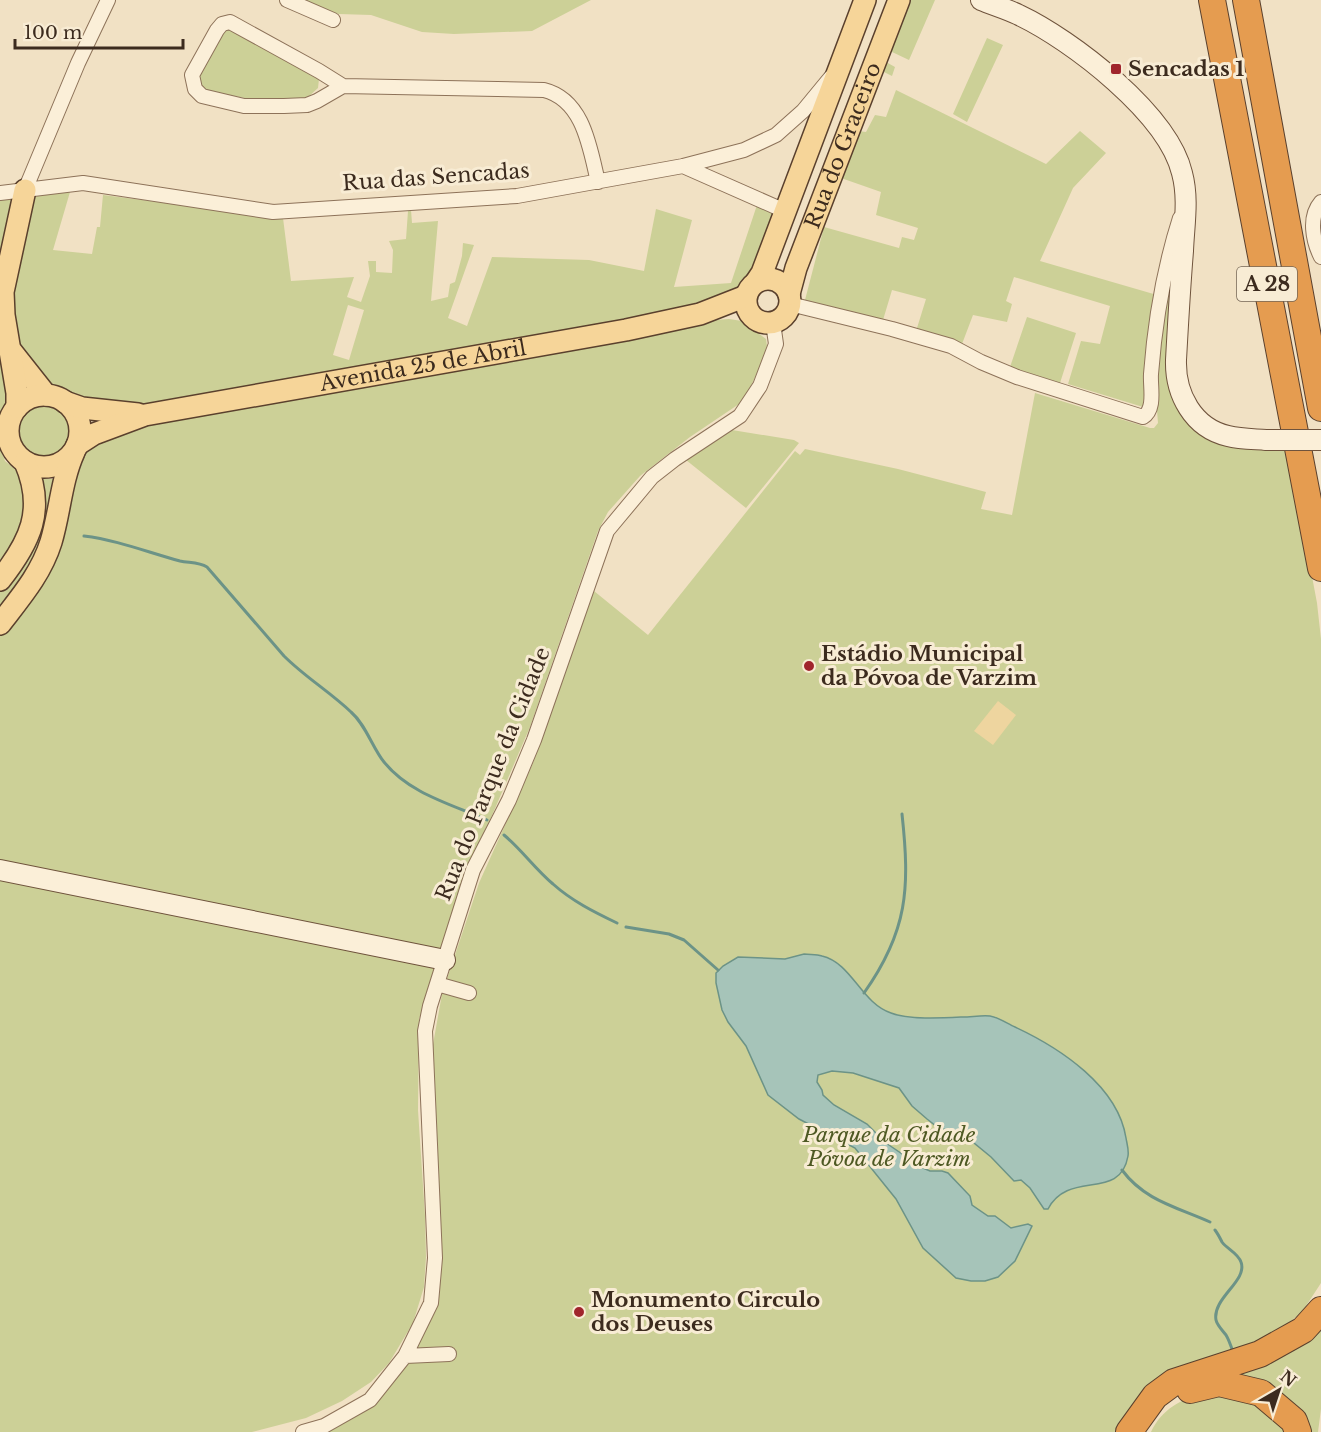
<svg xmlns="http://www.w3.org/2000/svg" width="1321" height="1432" viewBox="0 0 1321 1432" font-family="'Libre Baskerville',serif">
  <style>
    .green { fill: #ccd097; fill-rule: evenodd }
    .sand { fill: #eed59f }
    .water { fill: #a6c4b9; stroke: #6c9387; stroke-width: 1.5 }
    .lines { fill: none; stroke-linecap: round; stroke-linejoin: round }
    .stream { stroke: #6c9387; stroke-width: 3 }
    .street-casing { stroke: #8d7259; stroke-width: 16 }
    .secondary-casing { stroke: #6f533c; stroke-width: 22 }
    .primary-casing { stroke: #5a402d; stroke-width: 24 }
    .highway-casing { stroke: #5a402d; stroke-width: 28 }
    .street { stroke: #fbefd8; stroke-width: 14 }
    .secondary { stroke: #fbefd8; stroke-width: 20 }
    .primary { stroke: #f6d599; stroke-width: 21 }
    .highway { stroke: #e59c50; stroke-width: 26 }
    .secondary-bridge-casing { stroke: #6f533c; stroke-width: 22; stroke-linecap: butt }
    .secondary-bridge { stroke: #fbefd8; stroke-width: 20 }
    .poi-dot { fill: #a0252c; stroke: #f8ecd4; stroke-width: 2 }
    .labels { text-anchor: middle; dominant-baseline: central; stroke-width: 6; stroke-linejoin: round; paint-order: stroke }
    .shield { fill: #f8ecd4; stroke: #746555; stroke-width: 1.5 }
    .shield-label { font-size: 20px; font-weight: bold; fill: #3c2b1e }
    .poi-label { font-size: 21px; font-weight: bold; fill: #3c2b1e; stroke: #f8ecd4; text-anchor: start }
    .street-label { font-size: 21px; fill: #3c2b1e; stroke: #f8ecd4 }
    .park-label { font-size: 21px; font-style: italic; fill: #4e5923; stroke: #f8ecd4 }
  </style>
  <rect width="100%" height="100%" fill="#f1e1c4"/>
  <path class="green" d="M300,0H591L532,31L454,34L422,32L371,15L339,14L329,12Z
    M907,0H935L909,60L890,51L886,62L895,67L892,76L882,71Z
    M227,29H230L311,71L319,79L318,88L307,98L260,101L204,90L200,84L199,75L221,33Z
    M987,38L1003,45L967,122L953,114Z
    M896,90L1046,164L1080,131L1106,153L1073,188L1040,261L1157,295L1143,407L1068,384L1081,341L1100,344L1110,306L1014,277L1006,301L1012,304L1007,322L973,315L962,344L917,328L926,299L892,290L883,320L805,300L824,227L899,248L902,237L914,240L918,228L876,215L881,192L841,178L858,131L866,132L875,115L886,117Z
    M70,192L53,250L92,254L97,227H100L103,195L283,218L291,281L354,277L347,297L361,302L370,276L368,261H376V272L392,273L393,250L389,241L406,239L408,211L411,210L412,223L438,221L431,301L448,297L450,284L455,282L462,256L463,243L474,245L448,318L467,326L492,257L589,260L644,271L656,209L692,220L674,287L731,283L757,205L779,215L755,273L745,281L738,291L718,303L119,408L75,396L58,386L44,382L21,350L9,294L30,195ZM348,305L364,310L349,360L333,355Z
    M18,197L0,268V199Z
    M1175,250L1171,391L1174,402L1183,415L1288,449L1317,603L1321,639V1283L1302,1312L1275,1334L1245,1348L1119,1432H319L405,1365L424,1333L434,1310L432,1050L442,994L479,883L533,763L594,591L648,635L795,451L800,455L805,449L898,469L986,492L981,509L1012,515L1035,393L1150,428H1154L1158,423L1156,398L1157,354Z
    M1027,317L1076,333L1060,383L1010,367Z
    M729,319L742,321L766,339L767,346L761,364L751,386L739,404L690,437L640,476L608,512L598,531L530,727L487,827L469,864L440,954L0,862V634L62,525L81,461L94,439L104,433L701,321Z
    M0,336L11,396L0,412Z
    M18 431a26 26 0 1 1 52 0a26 26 0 1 1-52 0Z
    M732,430L794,440L799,443L746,508L686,460L727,432Z
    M0,447L5,461L15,469L26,484L22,534L0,570Z
    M40,479H56L36,562L0,615V590Z
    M0,877L437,963L429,994L419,1019L418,1110L425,1216L426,1257L424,1287L413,1323L389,1363L371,1382L342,1401L306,1418L252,1432H0Z
    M1321,1317V1409L1318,1432H1307C1270,1361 1169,1357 1136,1432H1134C1157,1381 1202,1380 1248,1364C1276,1355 1302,1340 1321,1317Z
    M1204,1393L1253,1398L1290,1432H1151C1162,1409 1181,1399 1204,1393Z"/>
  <path class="sand" d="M998,701L1016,715L993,745L974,731Z"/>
  <path class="water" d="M804,954C810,955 816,954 822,956C852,963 861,1003 891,1013C909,1020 943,1018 963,1017C971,1017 982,1015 990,1016C998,1017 1008,1024 1015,1027C1060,1048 1118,1086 1126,1138C1127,1144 1129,1150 1128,1156C1120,1202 1069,1169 1048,1209H1044L1030,1188L1021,1180L1014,1181L991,1157L969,1139L936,1126L927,1119L912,1106L899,1088L853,1073L832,1071L818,1075L817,1082L822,1090L823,1095L834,1105L867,1124L886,1143L923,1168L930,1171H942L948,1173L970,1196L972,1205L988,1216H995L1011,1228L1028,1224L1032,1226L1015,1261L998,1277L985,1281H971L956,1278L923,1248L896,1199L855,1148L799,1119L768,1095L746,1046L728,1022L722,1010L716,983V973L723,966L738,957L785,959Z"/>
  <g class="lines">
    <path class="stream" d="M84,536C117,540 147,552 180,561C189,563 199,562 207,567L284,656C305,677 330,692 351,712C366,725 372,747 384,762C410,794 451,804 487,820
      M504,835C522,850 535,869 553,884C572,901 594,912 617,923
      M626,927L669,934L684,940L718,970
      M864,993C908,931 910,888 902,814
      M1122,1170C1145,1201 1177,1207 1210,1222
      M1215,1230C1218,1234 1220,1238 1222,1242C1227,1249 1238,1253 1241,1262C1248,1281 1212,1298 1216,1320C1217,1325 1222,1330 1226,1335C1229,1340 1231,1346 1233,1352"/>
    <g class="street-casing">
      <path id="street" d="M287,0L333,20
        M343,86L319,71L230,22L222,24L217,30L192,75L195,89L202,96L244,106H284L307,105L317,101L343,86L544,90C584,100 590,149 598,182
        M683,166L785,211
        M25,190L78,63L108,0
        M0,193L83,183L273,212L517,196L683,166L744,150L776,135L803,111L831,77
        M1321,202C1308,217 1313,241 1321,257
        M790,304L892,329L951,346L981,362L1017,377L1143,417C1156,409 1150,387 1151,374C1155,321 1164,268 1180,218
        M437,984L469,993
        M405,1356L449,1354
        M303,1432L324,1426L370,1400L405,1356L431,1303L435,1258L425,1031L430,1006L473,870L509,800L534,740L607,531L652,477L675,459L740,416L760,386L776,344L773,323"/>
    </g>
    <g class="secondary-casing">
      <path id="secondary" d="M981,0C993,5 1007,9 1019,15C1072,40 1168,114 1182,173C1189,199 1184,225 1183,251C1180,287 1178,324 1176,360C1175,394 1193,428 1228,436C1240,439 1253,439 1266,440
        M0,870L445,960"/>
    </g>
    <g class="primary-casing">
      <g id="primary">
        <circle cx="768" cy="301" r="22"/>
        <path d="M756,282L762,273L865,0"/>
        <path id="s1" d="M789,294L796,268L899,0"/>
        <path d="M12,352L46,395"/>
        <circle cx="44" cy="431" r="36"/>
        <path d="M65,402L82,408L138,414"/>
        <path d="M17,407V393L4,315L3,292L25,190"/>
        <path id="s2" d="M77,445L94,434L145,415L626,330L700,314L746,296"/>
        <path d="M0,580C30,542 46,510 25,462"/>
        <path d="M0,624C20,598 41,574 51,542C60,512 61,481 74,452"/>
      </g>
    </g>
    <g class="highway-casing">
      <path id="highway" d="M1212,0L1321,568
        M1246,0L1321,408
        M1190,1390L1219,1383L1261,1393L1294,1421L1298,1432
        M1129,1432L1155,1396L1174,1382L1260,1354L1303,1330L1321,1310"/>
    </g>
    <use href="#street" class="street"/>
    <use href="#secondary" class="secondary"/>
    <use href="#primary" class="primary"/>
    <use href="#highway" class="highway"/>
    <g class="secondary-bridge-casing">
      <path id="secondary-bridge" d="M1266,440H1321"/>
    </g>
    <use href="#secondary-bridge" class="secondary-bridge"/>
  </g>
  <g class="poi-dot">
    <rect x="1110" y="63" width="12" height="12" rx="3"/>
    <circle cx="809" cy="666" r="6"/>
    <circle cx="579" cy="1312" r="6"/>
  </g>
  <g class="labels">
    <rect class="shield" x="1237" y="267" width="60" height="34" rx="4.5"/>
    <g class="shield-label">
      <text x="1267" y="284">A 28</text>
    </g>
    <g class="poi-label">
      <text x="1128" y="69">Sencadas 1</text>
      <text x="821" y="654">Estádio Municipal<tspan x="821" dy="24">da Póvoa de Varzim</tspan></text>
      <text x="591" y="1300">Monumento Circulo<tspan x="591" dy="24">dos Deuses</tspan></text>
    </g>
    <g class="street-label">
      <text stroke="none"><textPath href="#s1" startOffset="158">Rua do Graceiro</textPath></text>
      <text transform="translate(436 177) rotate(-4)">Rua das Sencadas</text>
      <text stroke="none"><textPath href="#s2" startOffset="357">Avenida 25 de Abril</textPath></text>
      <text transform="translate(493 774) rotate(-68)">Rua do Parque da Cidade</text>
    </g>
    <g class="park-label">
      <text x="889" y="1135">Parque da Cidade<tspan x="889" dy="24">Póvoa de Varzim</tspan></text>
    </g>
  </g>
  <g transform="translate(1279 1390) rotate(39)" stroke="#f8ecd4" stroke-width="4.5" paint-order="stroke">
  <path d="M0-4.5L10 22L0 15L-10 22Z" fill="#3c2b1e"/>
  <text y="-9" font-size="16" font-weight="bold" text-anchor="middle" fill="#3c2b1e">N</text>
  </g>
  <path d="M15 39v9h168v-9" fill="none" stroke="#3c2b1e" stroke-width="3"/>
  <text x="24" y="39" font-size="18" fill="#3c2b1e" stroke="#f8ecd4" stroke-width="4.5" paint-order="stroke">100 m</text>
</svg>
